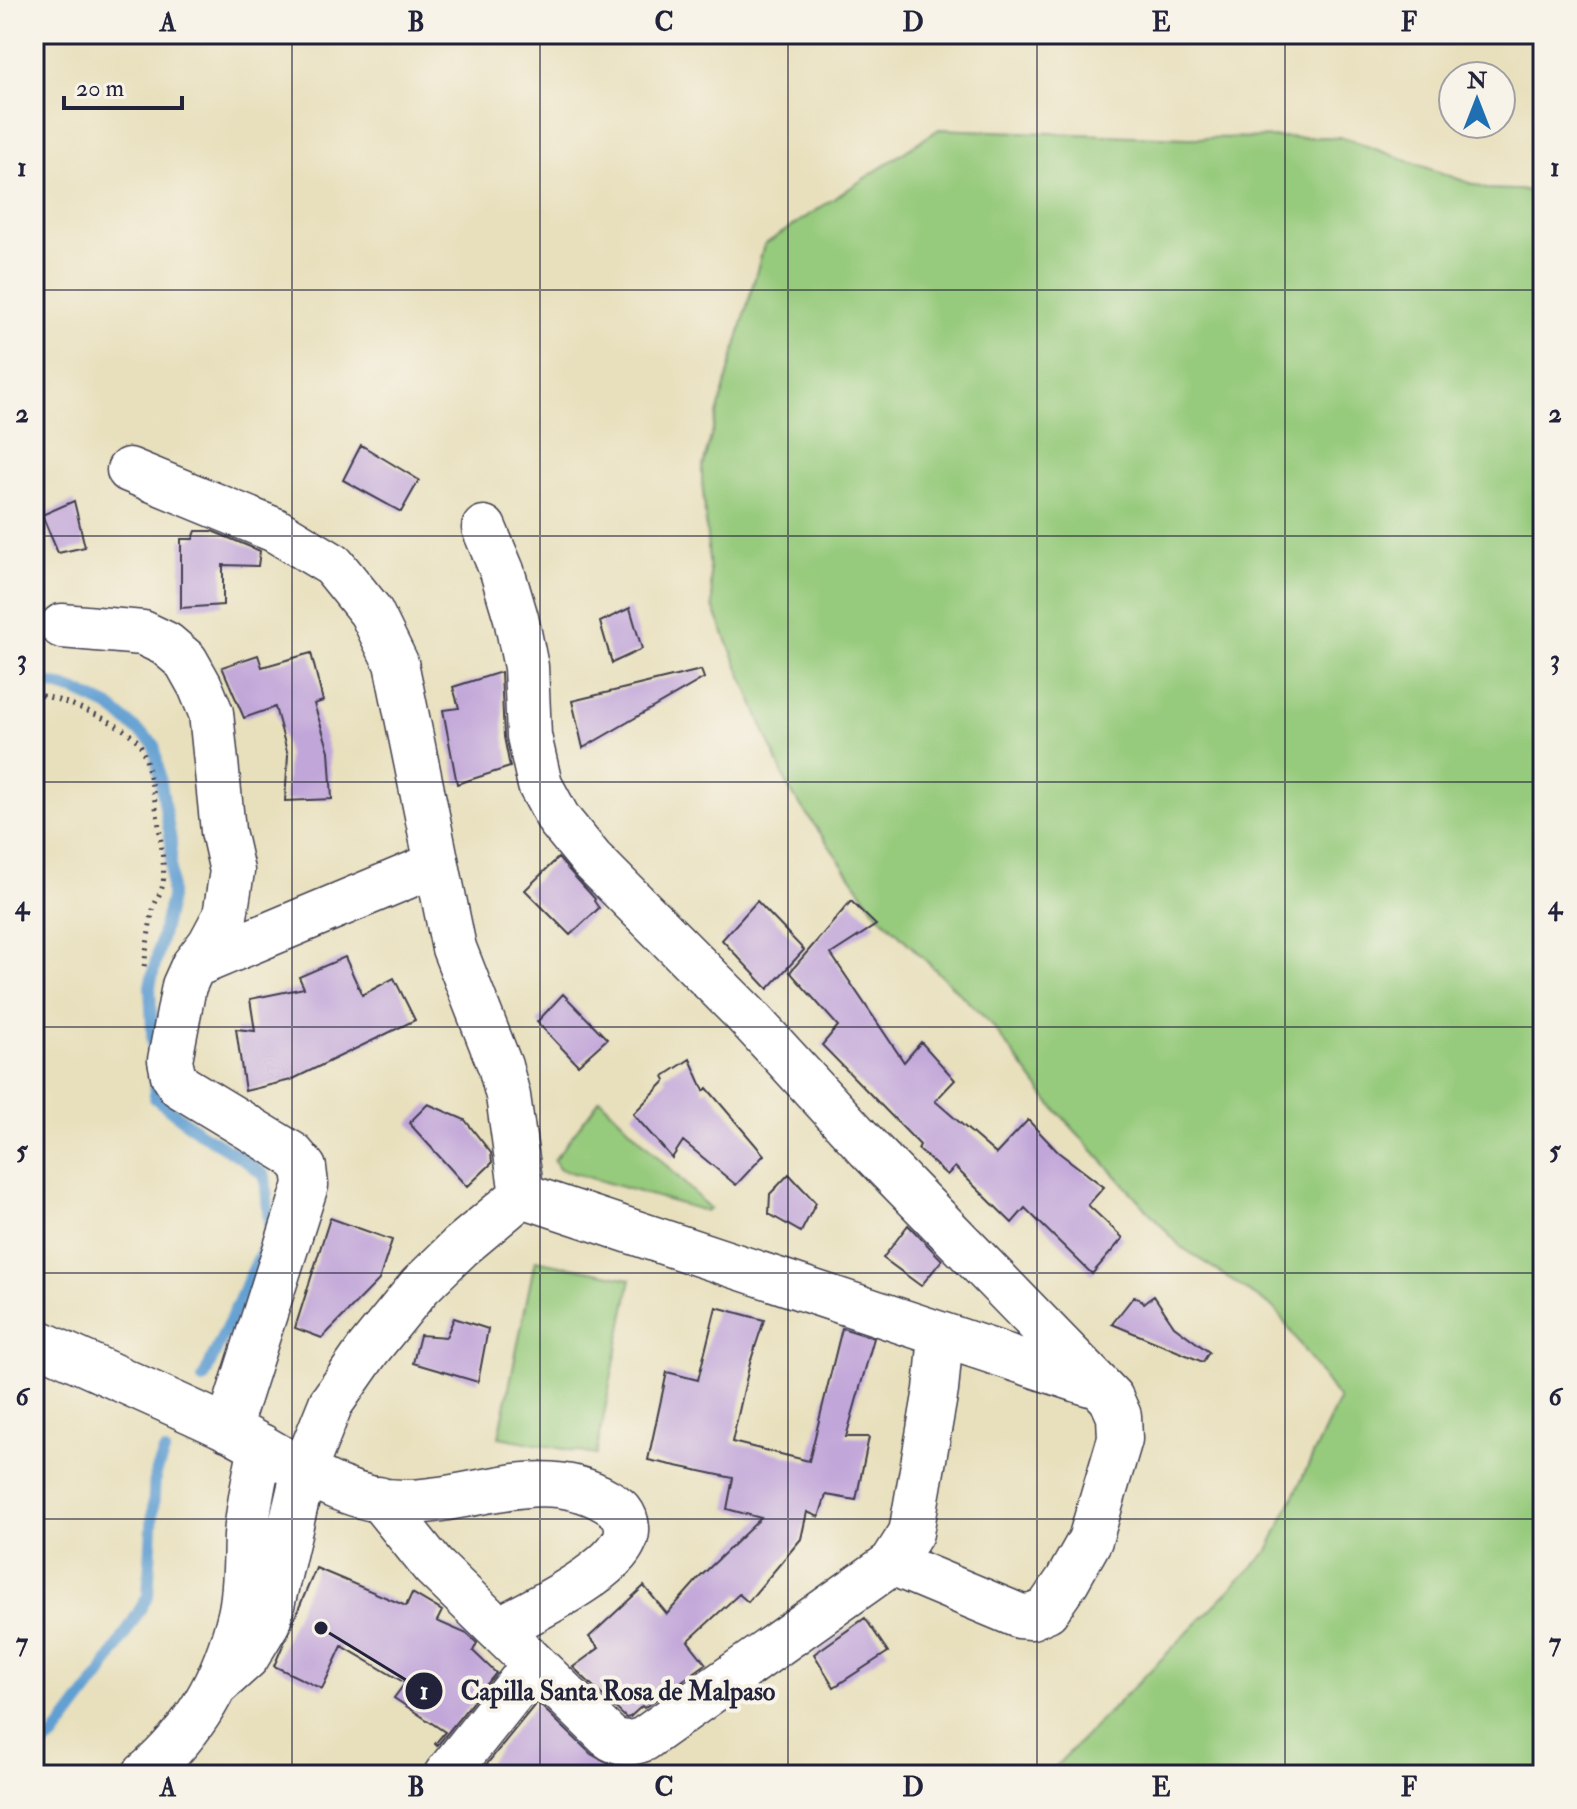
<svg xmlns="http://www.w3.org/2000/svg" width="1577" height="1809" viewBox="0 0 1577 1809" font-family="'IM FELL Double Pica',serif">
  <style>
    .green { fill: #96ca7b; stroke: #5c765b; stroke-width: 2 }
    .lines { fill: none; stroke-linecap: round; stroke-linejoin: round }
    .stream { stroke: #609fd2; stroke-width: 12 }
    .building { fill: #c1a6d9 }
    .minor-casing { stroke: #403e4e; stroke-width: 47 }
    .path { stroke: #403e4e; stroke-width: 5; stroke-dasharray: 2 6; stroke-linecap: butt }
    .minor { stroke: #fff; stroke-width: 44 }
    .grid { fill: none; stroke: #22223b; stroke-width: 2; stroke-opacity: 0.55 }
    .leader { fill: none; stroke: #22223b; stroke-width: 3 }
    .callout-dot { fill: #22223b; stroke: #f7f3e8; stroke-width: 3 }
    .mark-label { font-size: 24px; text-anchor: middle; font-weight: bold; fill: #fff }
    .callout-label { font-size: 26px; text-anchor: middle; font-weight: bold; fill: #22223b; stroke: #f7f3e8; stroke-width: 8; stroke-linejoin: round; paint-order: stroke }
    .neatline { fill: none; stroke: #22223b; stroke-width: 3 }
    .grid-label { font-size: 26px; text-anchor: middle; font-weight: bold; fill: #22223b }
  </style>
  <rect width="100%" height="100%" fill="#f7f3e8"/>
  <filter id="ink" filterUnits="userSpaceOnUse"><feTurbulence type="fractalNoise" baseFrequency=".0125" numOctaves="2"/><feDisplacementMap in="SourceGraphic" scale="16" xChannelSelector="R" yChannelSelector="G"/><feConvolveMatrix kernelMatrix="1 2 1 2 8 2 1 2 1" color-interpolation-filters="sRGB"/></filter>
  <filter id="wash" filterUnits="userSpaceOnUse"><feTurbulence type="fractalNoise" baseFrequency=".006" numOctaves="4" result="noise"/><feDisplacementMap in="SourceGraphic" scale="32" xChannelSelector="R" yChannelSelector="G"/><feGaussianBlur stdDeviation="1.8" result="paint"/><feColorMatrix in="noise" values="0 0 0 0 0 0 0 0 0 0 0 0 0 0 0 0 0 1.4 0 .05"/><feComposite in="paint" operator="in"/></filter>
  <g filter="url(#wash)">
    <rect width="100%" height="100%" fill="#e8e0bd"/>
    <path class="green" d="M939,129L1188,138L1342,137L1486,189L1543,191V1775H1047L1268,1551L1339,1400L1275,1309L1180,1246L1049,1102L991,1024L876,912L789,789L713,607L702,479V469L764,245Z
      M600,1099L710,1209L705,1211L559,1169L554,1160Z
      M535,1260L631,1279L596,1455L499,1437Z"/>
    <g class="lines">
      <path class="stream" d="M34,679L76,691L110,707L154,744L171,841V898L150,986L153,1050
        M154,1073L155,1098L200,1133L242,1158L265,1176L270,1233L203,1379
        M34,1750L53,1738L101,1674L148,1596L155,1476L164,1452"/>
    </g>
    <g id="blocks">
      <path class="building" d="M361,445L419,480L401,512L343,480Z
        M74,501L85,547L58,553L42,515Z
        M196,531H212L260,551L258,566L223,565V605L181,608V539H193Z
        M630,608L642,649L612,663L600,622Z
        M311,653L323,701L314,704L329,751L332,799L285,801L288,755L275,707L244,718L222,667L258,655L262,667Z
        M701,670L704,678L583,748L572,701Z
        M501,672L504,737L510,767L457,784L443,710L459,708L453,687Z
        M558,858L595,899L594,901L599,908L570,935L525,890Z
        M757,901L804,950L768,989L722,940Z
        M851,901L876,925L831,954L904,1062L921,1042L955,1080L935,1101L996,1154L1028,1120L1058,1152L1104,1187L1088,1205L1123,1238L1092,1274L1025,1208L1012,1223L955,1167L947,1175L918,1149L920,1145L822,1045L838,1026L790,972Z
        M345,957L362,995L394,978L415,1020L291,1080L245,1091L236,1029L255,1031L250,999L304,988L299,977Z
        M563,994L607,1039L578,1065L537,1022Z
        M690,1059L704,1091L707,1088L764,1155L736,1185L683,1141L672,1158L633,1114L666,1080L664,1076Z
        M428,1104L465,1120L491,1153L492,1163L467,1187L409,1123Z
        M789,1174L816,1203L801,1232L769,1214L770,1194Z
        M330,1218L392,1240L379,1280L322,1338L295,1328Z
        M908,1225L942,1260L921,1286L883,1258Z
        M1134,1296L1144,1303L1154,1296L1174,1326L1209,1352L1203,1362L1112,1324Z
        M716,1307L764,1320L750,1363L732,1442L809,1461L842,1328L874,1338L846,1437H869L856,1500L826,1495L819,1517L807,1512L801,1539L748,1602L739,1594L688,1641L706,1664L644,1708L642,1706L630,1717L626,1718L573,1667L599,1648L589,1637L644,1586L667,1614L698,1579L761,1518L727,1509L733,1478L648,1460L667,1372L698,1380Z
        M454,1318L488,1329L478,1382L413,1363L420,1335L446,1337Z
        M316,1568L406,1606L412,1593L442,1611L437,1621L467,1634L477,1643L473,1651L496,1673L437,1746L435,1744L445,1732L394,1698L405,1683L342,1646L322,1689L274,1666Z
        M865,1618L888,1652L834,1687L814,1654Z
        M537,1702L591,1754L612,1766L620,1775H478Z"/>
    </g>
  </g>
  <g filter="url(#ink)">
    <use href="#blocks" fill-opacity="0" stroke="#403e4e" stroke-width="2"/>
    <g class="lines">
      <g class="minor-casing">
        <path id="minor" d="M129,470L275,530L333,565L371,612L396,663L454,948L500,1066L508,1096L522,1195
          M484,528L502,571L516,618L526,667L529,736L540,785L559,820L591,859L745,1014L869,1149L1111,1398L1119,1416L1120,1439L1090,1540L1067,1581L1047,1610L1031,1617L1019,1616L892,1563
          M62,626L143,633L166,644L186,661L200,686L211,713L223,831L232,871L225,916L210,944L193,966L184,986L170,1060L173,1075L180,1086L292,1154L304,1168L306,1185L228,1429
          M193,966L437,864
          M34,1340C98,1370 164,1398 227,1428C284,1456 339,1503 405,1502C473,1502 542,1463 607,1501C619,1508 626,1514 627,1528C630,1566 529,1612 499,1629
          M379,1499L433,1566L608,1736C619,1745 631,1744 644,1739L892,1563L911,1533L936,1390L941,1335
          M216,1685L247,1657L268,1622L304,1470L331,1403L368,1350L420,1286L460,1247L522,1195L1090,1384
          M144,1775C195,1731 224,1681 240,1615C246,1589 245,1563 246,1536C248,1506 255,1476 261,1446
          M446,1775L534,1665"/>
      </g>
      <path class="path" d="M34,694C61,698 122,722 139,743C150,756 167,865 163,883C162,891 157,898 154,906C149,925 147,947 144,967"/>
      <use href="#minor" class="minor"/>
    </g>
  </g>
  <path class="grid" d="M292,34V1775M540,34V1775M788,34V1775M1037,34V1775M1285,34V1775M34,290H1543M34,536H1543M34,782H1543M34,1027H1543M34,1273H1543M34,1519H1543"/>
  <path class="leader" d="M321 1628L424 1691"/>
  <g class="callout-dot">
    <circle cx="321" cy="1628" r="8"/>
    <circle cx="424" cy="1691" r="20"/>
  </g>
  <g class="mark-label">
    <text x="424" y="1699">1</text>
  </g>
  <g class="callout-label">
    <text x="618" y="1700">Capilla Santa Rosa de Malpaso</text>
  </g>
  <rect width="1577" height="1809" fill="none" stroke="#f7f3e8" stroke-width="88"/>
  <g transform="translate(1477 100)"><circle r="38" fill="#f7f3e8" stroke="#a29fa3" stroke-width="2"/>
  <path d="M0-6L14 30L0 20L-14 30Z" fill="#1f6fb2"/>
  <text y="-12" font-size="22" font-weight="bold" text-anchor="middle" fill="#22223b">N</text>
  </g>
  <path d="M64 96v12h118v-12" fill="none" stroke="#22223b" stroke-width="4"/>
  <text x="76" y="96" font-size="24" fill="#22223b" stroke="#f7f3e8" stroke-width="6" paint-order="stroke">20 m</text>
  <rect x="44" y="44" width="1489" height="1721" class="neatline"/>
  <g class="grid-label">
    <text x="168" y="31">A</text>
    <text x="416" y="31">B</text>
    <text x="664" y="31">C</text>
    <text x="913" y="31">D</text>
    <text x="1161" y="31">E</text>
    <text x="1409" y="31">F</text>
    <text x="22" y="176">1</text>
    <text x="1555" y="176">1</text>
    <text x="22" y="422">2</text>
    <text x="1555" y="422">2</text>
    <text x="22" y="668">3</text>
    <text x="1555" y="668">3</text>
    <text x="22" y="914">4</text>
    <text x="1555" y="914">4</text>
    <text x="22" y="1159">5</text>
    <text x="1555" y="1159">5</text>
    <text x="22" y="1405">6</text>
    <text x="1555" y="1405">6</text>
    <text x="22" y="1651">7</text>
    <text x="1555" y="1651">7</text>
    <text x="168" y="1796">A</text>
    <text x="416" y="1796">B</text>
    <text x="664" y="1796">C</text>
    <text x="913" y="1796">D</text>
    <text x="1161" y="1796">E</text>
    <text x="1409" y="1796">F</text>
  </g>
</svg>
